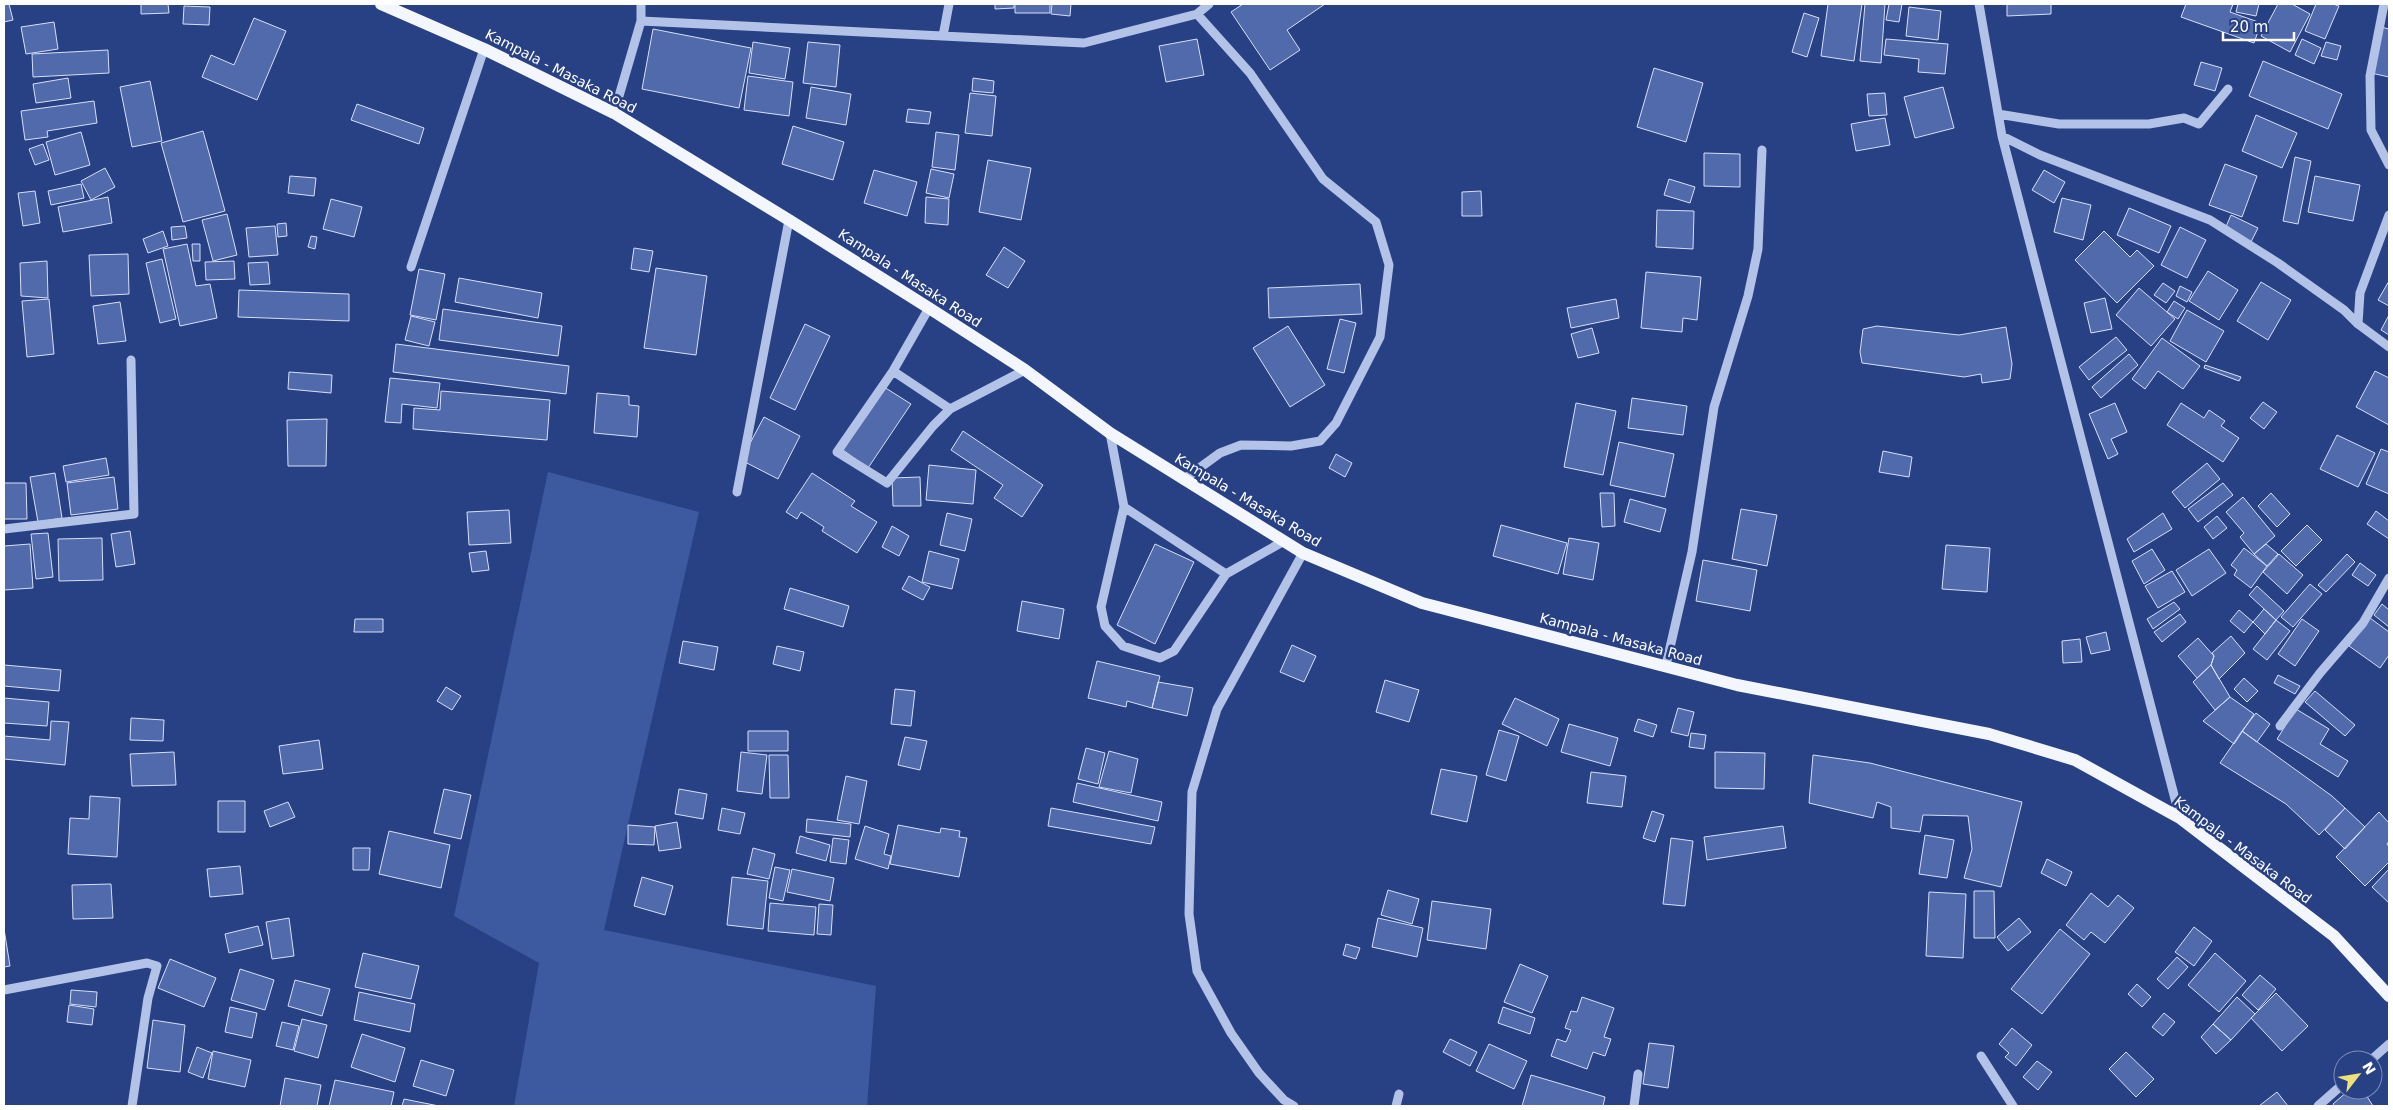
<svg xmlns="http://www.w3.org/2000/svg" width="2393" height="1110" viewBox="0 0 2393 1110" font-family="'DejaVu Sans',sans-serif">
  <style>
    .green { fill: #3d5aa1 }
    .building { fill: #516aac; stroke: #d6dff6 }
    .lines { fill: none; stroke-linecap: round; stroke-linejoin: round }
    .minor { stroke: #b3c2e7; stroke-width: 9 }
    .major { stroke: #f4f6fe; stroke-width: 12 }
    .labels { text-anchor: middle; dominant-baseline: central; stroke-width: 5; stroke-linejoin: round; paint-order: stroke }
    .street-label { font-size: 14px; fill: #fff; stroke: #284185 }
  </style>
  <rect width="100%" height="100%" fill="#284185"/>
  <path class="green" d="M548,472L699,512L604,930L876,986L867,1106H514L539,963L454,916Z"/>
  <path class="building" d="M9,4L13,20L4,22V5Z
    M141,4H168L169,13L141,14Z
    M995,4H1014V8L995,9Z
    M1015,4H1050V13H1015Z
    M1052,4H1071L1070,16L1051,14Z
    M1243,4H1325L1287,30L1300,50L1270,70L1231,12Z
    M1828,4H1862L1854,61L1821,56Z
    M1865,4H1885L1881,63L1860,61Z
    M1889,4H1902L1899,22L1886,20Z
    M2007,4H2051V14L2007,16Z
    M2186,4H2233L2230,12L2261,23L2254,43L2181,17Z
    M2238,4H2259L2256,16L2236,12Z
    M2278,4H2292L2310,14L2290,52L2261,36Z
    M2316,4H2333L2339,6L2325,39L2305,31Z
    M184,6L210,7L209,25L183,24Z
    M1909,7L1941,11L1938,40L1906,36Z
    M1804,13L1819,18L1807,57L1792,52Z
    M254,18L286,31L257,100L202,77L211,55L234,65Z
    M54,22L58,49L26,54L21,27Z
    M2381,27L2389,29V77L2371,73Z
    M653,29L751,48L739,108L642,89Z
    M1197,39L1204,75L1166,82L1159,46Z
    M1886,39L1948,44L1945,74L1918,72L1919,59L1884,55Z
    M2302,39L2321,48L2314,64L2295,55Z
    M753,42L790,48L785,79L749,73Z
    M808,42L840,45L836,87L803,83Z
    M2326,42L2341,46L2337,60L2321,56Z
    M108,50L109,73L33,77L32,54Z
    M2263,61L2342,94L2328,129L2249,96Z
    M2201,62L2222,68L2215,91L2194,85Z
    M1654,68L1703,83L1686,142L1637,127Z
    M748,76L793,82L789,116L744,110Z
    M68,78L71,98L36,103L33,84Z
    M973,78L994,81L993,93L972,91Z
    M150,81L162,141L132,147L120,87Z
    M811,87L851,94L846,125L806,118Z
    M1943,87L1954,128L1915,138L1904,97Z
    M970,93L996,96L992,136L965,133Z
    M1885,93L1887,115L1869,116L1867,94Z
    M94,101L97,123L47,131L48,137L25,140L21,111Z
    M357,104L424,128L419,144L351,120Z
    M908,109L931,112L929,124L906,122Z
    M2256,115L2297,133L2282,168L2242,151Z
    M1885,118L1890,145L1856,151L1851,124Z
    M793,126L844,142L833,180L782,164Z
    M203,131L225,211L183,222L161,143Z
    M81,132L90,165L55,175L46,142Z
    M936,132L959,135L955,170L932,167Z
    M43,144L49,160L35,165L29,149Z
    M1704,153L1740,154V187L1704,186Z
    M2295,157L2311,161L2298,224L2283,221Z
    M988,160L1031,168L1021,220L979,212Z
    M2225,164L2257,176L2242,217L2209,205Z
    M105,168L115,187L91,200L81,181Z
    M931,169L954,174L949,198L926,193Z
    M874,170L917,182L907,216L864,203Z
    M2044,170L2065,182L2054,203L2032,190Z
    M290,176L316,178L314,196L288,193Z
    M2315,176L2360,185L2353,221L2308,212Z
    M1669,179L1695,187L1690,203L1664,195Z
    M81,184L84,198L51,205L48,191Z
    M35,191L40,223L23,226L18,193Z
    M1481,191L1482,216H1462V192Z
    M108,197L112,223L63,232L58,207Z
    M926,197L949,199L948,225L925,223Z
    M2062,198L2091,205L2083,240L2054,232Z
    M331,199L362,207L354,237L323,229Z
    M2129,208L2171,226L2159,253L2117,235Z
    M1657,210L1694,211L1693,249L1656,247Z
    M227,214L237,255L213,261L202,220Z
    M2231,215L2258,228L2251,242L2225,229Z
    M286,223L287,236L278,237L277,224Z
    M185,226L187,238L172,240L171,227Z
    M275,226L278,255L249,257L246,228Z
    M2180,227L2206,240L2187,278L2161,265Z
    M163,231L168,246L148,253L143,239Z
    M2104,231L2130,257L2137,250L2154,266L2117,303L2075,260Z
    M311,236L317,237L315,249L308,247Z
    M187,244L196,286L210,284L217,318L180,326L163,249Z
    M192,244H200V261H193Z
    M1004,247L1025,261L1008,288L986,275Z
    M634,248L653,251L649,272L631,269Z
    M128,254L129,294L91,296L89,255Z
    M162,259L176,319L160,323L146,263Z
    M47,261L48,298L21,296L20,263Z
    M234,261L235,279L206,280L205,262Z
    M268,262L270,284L250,285L248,263Z
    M656,268L707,276L696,355L644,348Z
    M419,269L445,274L436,320L410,315Z
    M2208,271L2238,290L2219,320L2189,301Z
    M1646,272L1701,277L1697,320L1683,318L1682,332L1641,328Z
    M459,278L542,293L538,318L455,302Z
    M2389,281V306L2378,300Z
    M2261,282L2291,300L2268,340L2237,321Z
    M2163,283L2175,291L2166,303L2154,295Z
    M1360,284L1362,314L1269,318L1268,288Z
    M2180,286L2192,292L2187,302L2176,296Z
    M2139,288L2175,319L2151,346L2116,315Z
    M239,290L349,294V321L238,317Z
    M2105,298L2112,329L2091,333L2084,303Z
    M49,299L54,354L27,357L22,301Z
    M1616,299L1619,318L1571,328L1567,308Z
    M2174,301L2185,308L2178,319L2167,312Z
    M120,302L126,341L98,344L93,306Z
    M443,309L562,326L558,356L439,340Z
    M2187,310L2224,331L2206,362L2170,341Z
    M2389,315V335L2381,330Z
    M411,316L435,322L429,346L405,340Z
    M1340,319L1356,323L1344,373L1327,369Z
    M805,324L830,336L795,410L770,398Z
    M1288,326L1325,385L1290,407L1253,348Z
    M1877,326L1959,335L2006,327L2012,364L2010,379L1982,383L1981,374L1964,377L1862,363L1860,352L1863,329Z
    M1592,328L1599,353L1578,358L1571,334Z
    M2116,337L2127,350L2089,380L2079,367Z
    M2162,338L2200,366L2183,389L2158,371L2145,389L2132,379Z
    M396,344L569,366L566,394L393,372Z
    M2129,354L2138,365L2101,398L2092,387Z
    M2205,365L2241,377L2239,381L2204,368Z
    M2375,371L2389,378V425L2356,407Z
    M289,372L332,375L331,393L288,389Z
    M390,378L440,383L437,408L402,404L401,423L385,422Z
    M884,387L911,404L868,468L843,450Z
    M441,391L550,400L547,440L413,429L414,408L440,410Z
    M597,393L629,396V405L639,406L637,437L594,433Z
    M1632,398L1687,406L1683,435L1628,428Z
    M2263,402L2277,412L2264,429L2250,418Z
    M1576,403L1616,411L1603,475L1564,467Z
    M2115,403L2127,432L2111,439L2118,454L2108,459L2089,414Z
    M2181,403L2204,418L2209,410L2225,421L2221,426L2239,438L2223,462L2167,425Z
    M764,417L800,436L778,479L741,460Z
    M327,419L326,466H288L287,420Z
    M963,431L1043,485L1022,517L994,498L1003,485L951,450Z
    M2337,435L2375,453L2358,487L2320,469Z
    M1619,442L1674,454L1665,497L1610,485Z
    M2381,449L2389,452V494L2366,484Z
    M1883,451L1912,457L1909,477L1879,472Z
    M1336,454L1352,463L1345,477L1329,468Z
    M106,458L109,475L66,482L63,466Z
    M2207,463L2220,479L2185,508L2172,492Z
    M929,465L976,470L973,504L926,500Z
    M55,473L62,518L38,522L30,477Z
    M812,473L855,501L851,506L877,522L857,553L822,531L824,527L801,512L797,519L786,512Z
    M114,477L118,509L71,515L67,483Z
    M920,477L921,506H893L892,478Z
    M4,483H26L27,519H4Z
    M2223,483L2233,495L2198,522L2188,509Z
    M1600,493H1614L1615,526L1602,527Z
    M2271,493L2290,514L2277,527L2258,506Z
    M2243,497L2275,536L2254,554L2240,537L2244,533L2226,512Z
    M1630,499L1666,509L1660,532L1624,522Z
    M1741,509L1777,515L1767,566L1732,559Z
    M509,510L511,543L469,545L467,512Z
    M2376,511L2389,521V539L2367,524Z
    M947,513L972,519L965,551L940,545Z
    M2163,513L2172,529L2134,552L2127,539Z
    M2217,516L2227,528L2213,539L2204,527Z
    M1501,525L1567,543L1558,574L1493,556Z
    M2307,525L2322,540L2296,566L2281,551Z
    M892,526L909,536L899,556L882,547Z
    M130,531L135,564L116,567L111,534Z
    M48,533L53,577L36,579L31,534Z
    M102,538L103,580L59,581L58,539Z
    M1569,538L1599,543L1593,580L1563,574Z
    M30,544L33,588L4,590V546Z
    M1155,544L1194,562L1155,644L1117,625Z
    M2266,544L2278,554L2267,566L2254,554Z
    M1946,545L1990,548L1987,592L1942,589Z
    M2244,548L2267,566L2251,588L2234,575L2237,570L2231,565Z
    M2152,549L2165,570L2144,584L2132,561Z
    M2209,549L2226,573L2192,596L2176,570Z
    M486,551L489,570L472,572L469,553Z
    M929,551L959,559L952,589L922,582Z
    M2279,554L2303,575L2287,594L2263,572Z
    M2347,554L2355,562L2326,592L2318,585Z
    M1703,560L1757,570L1750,611L1696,601Z
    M2360,563L2376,575L2368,586L2352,575Z
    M2172,571L2185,592L2158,608L2145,586Z
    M909,576L930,587L923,600L902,589Z
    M2310,584L2322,594L2293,627L2281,617Z
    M2257,586L2284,611L2276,620L2249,595Z
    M790,588L849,606L843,627L784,609Z
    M1022,601L1064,609L1059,639L1017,631Z
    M2174,602L2180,609L2153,629L2147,619Z
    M2382,604L2389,610V627L2374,615Z
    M2264,609L2276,620L2265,634L2253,622Z
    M2239,610L2253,622L2244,633L2230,621Z
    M2180,614L2186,622L2162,642L2154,632Z
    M2370,618L2389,632V655L2380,668L2349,646Z
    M355,619H383V632H354Z
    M2302,619L2319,631L2295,666L2278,654Z
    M2276,620L2290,631L2267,660L2253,649Z
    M2106,632L2110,650L2091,654L2086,637Z
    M2231,636L2245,653L2219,679L2211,665L2214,656L2212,653Z
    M2198,638L2214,656L2211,665L2197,678L2178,656Z
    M2080,639L2082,662L2063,663L2062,641Z
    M683,641L718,647L714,670L679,663Z
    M1292,645L1316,656L1304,682L1280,672Z
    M777,646L804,652L800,671L773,664Z
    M1097,661L1160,676L1152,708L1127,701L1126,707L1088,698Z
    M4,665L61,670L59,691L4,686Z
    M2211,665L2230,697L2215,710L2193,682Z
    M2278,675L2300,686L2295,694L2274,683Z
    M2244,678L2258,691L2247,702L2234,689Z
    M1385,680L1419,690L1409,722L1376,712Z
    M1158,682L1193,688L1187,716L1152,708Z
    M446,687L461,696L452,710L437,701Z
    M895,689L915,691L911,726L891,724Z
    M2315,691L2355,725L2345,736L2305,702Z
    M2230,697L2254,714L2234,744L2203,721Z
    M4,698L49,702L47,726L4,723Z
    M1515,698L1559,719L1547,746L1502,724Z
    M1678,708L1694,712L1688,736L1671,732Z
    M2296,709L2329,729L2320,744L2348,761L2338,777L2277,739Z
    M2256,713L2270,724L2257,742L2242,731Z
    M131,718L164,720L163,741L130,740Z
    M1638,719L1657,725L1653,737L1634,731Z
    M51,721L69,722L65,765L4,759V736L50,740Z
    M1569,724L1618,738L1610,766L1561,752Z
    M1499,730L1519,736L1506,781L1486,775Z
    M748,731H788V751H748Z
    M2242,731L2332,796L2345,808L2319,835L2286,804L2220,763Z
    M1691,733L1706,735L1704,749L1689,747Z
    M905,737L927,741L920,770L898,765Z
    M319,740L323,769L283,774L279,746Z
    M1086,748L1105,753L1098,784L1078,779Z
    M1109,751L1138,759L1131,793L1099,787Z
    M174,752L176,785L132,786L130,754Z
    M741,752L767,755L762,794L737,791Z
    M1715,752L1765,753L1764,789L1715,788Z
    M769,755H788L789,798H770Z
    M1813,755L1870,763L2022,802L2001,887L1964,878L1972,849L1968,816L1923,815L1920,832L1891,828V807L1877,802L1873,818L1809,803Z
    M1441,769L1477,776L1467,822L1431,814Z
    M1591,772L1626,776L1622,807L1587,803Z
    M846,776L867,781L859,824L837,820Z
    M1077,783L1162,802L1158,821L1073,802Z
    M444,789L471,795L461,839L434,833Z
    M679,789L707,794L703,819L675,814Z
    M90,796L120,798L117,857L68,854L70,818L89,819Z
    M218,801H245V832H218Z
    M288,802L295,817L270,827L264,811Z
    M722,808L745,813L740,834L718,830Z
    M1051,808L1155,827L1151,844L1048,826Z
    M2345,808L2365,827L2345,849L2325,830Z
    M1652,811L1664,815L1655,842L1643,838Z
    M2379,812L2389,823V841L2387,844L2389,847V862L2365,886L2336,857Z
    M807,819L851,824L850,837L806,832Z
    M677,822L681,848L659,851L655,826Z
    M628,825L655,827L654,845L628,844Z
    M898,825L940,833L941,828L960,831L959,837L967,838L959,877L890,864Z
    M865,826L889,834L884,854L891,856L888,869L855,859Z
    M1783,826L1786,848L1707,860L1704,837Z
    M389,831L450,845L441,888L379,874Z
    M1925,835L1954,840L1947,878L1919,874Z
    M800,836L830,845L826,861L796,853Z
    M833,838L849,840L846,864L830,862Z
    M1671,838L1693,841L1685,906L1663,904Z
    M353,848H370L369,870H353Z
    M753,848L775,854L769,879L747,874Z
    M2047,859L2072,872L2066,886L2041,873Z
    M240,866L243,894L210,897L207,869Z
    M775,867L790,870L783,901L769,898Z
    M792,869L834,878L830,901L787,892Z
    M2389,869V903L2372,887Z
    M642,877L673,886L665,915L634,906Z
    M732,877L768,881L763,929L727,925Z
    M111,884L113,918L73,919L72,885Z
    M1388,890L1419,899L1412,924L1381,915Z
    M1974,891H1994L1995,938H1974Z
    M1929,892L1966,894L1963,958L1926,956Z
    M2091,893L2108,907L2118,895L2134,908L2105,943L2091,932L2084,940L2066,925Z
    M1432,901L1491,909L1486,949L1427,940Z
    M770,903L816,907L814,935L768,931Z
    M819,904L833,905L831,935L817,934Z
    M289,918L294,956L272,959L266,922Z
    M1378,918L1423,928L1417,957L1372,947Z
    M2019,918L2031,932L2008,951L1997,937Z
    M258,926L263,945L229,953L225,934Z
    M2194,927L2212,941L2194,966L2175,952Z
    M4,929L10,966L4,967Z
    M2060,929L2090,954L2042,1014L2011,989Z
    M1346,944L1360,948L1356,959L1343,955Z
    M363,953L419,966L411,999L355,987Z
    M2215,953L2246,981L2219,1012L2188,985Z
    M2177,957L2188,967L2168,989L2157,979Z
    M170,959L216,978L204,1007L158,988Z
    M1520,964L1548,976L1532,1013L1504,1002Z
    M240,969L274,980L265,1010L231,1000Z
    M2260,975L2276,989L2258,1010L2242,995Z
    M295,980L330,989L322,1016L288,1006Z
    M2137,984L2151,997L2142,1007L2128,994Z
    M71,990L97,992L96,1007L70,1004Z
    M359,992L415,1004L410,1032L354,1020Z
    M2276,993L2308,1026L2282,1051L2251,1018Z
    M1582,997L1614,1008L1604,1037L1611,1039L1605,1056L1593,1052L1587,1069L1551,1056L1557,1039L1566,1042L1571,1030L1565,1028L1571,1011L1577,1012Z
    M2237,997L2255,1014L2231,1040L2213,1024Z
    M69,1005L94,1009L92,1025L67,1022Z
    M230,1007L257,1013L252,1038L225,1032Z
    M1503,1007L1535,1018L1530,1034L1498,1023Z
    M2164,1013L2175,1022L2163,1036L2152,1027Z
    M302,1019L327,1025L318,1058L294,1051Z
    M153,1020L185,1025L180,1072L147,1068Z
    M282,1022L299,1026L293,1050L276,1046Z
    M2213,1024L2231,1040L2216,1054L2201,1037Z
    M2012,1028L2032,1045L2016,1066L2005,1057L2009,1053L1999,1044Z
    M362,1034L405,1048L395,1082L351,1067Z
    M1450,1039L1477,1052L1470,1066L1443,1052Z
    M1649,1043L1674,1046L1668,1088L1643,1084Z
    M1489,1044L1527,1061L1514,1089L1476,1071Z
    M197,1047L212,1053L203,1078L188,1072Z
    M213,1051L251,1060L245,1087L208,1079Z
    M2126,1052L2154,1079L2136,1097L2109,1069Z
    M421,1060L454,1070L446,1096L413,1086Z
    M2037,1061L2052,1072L2038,1090L2023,1077Z
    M1531,1075L1605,1097L1603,1106H1522Z
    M285,1078L321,1085L317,1106H280Z
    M335,1080L394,1092L391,1106H329Z
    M2349,1090H2363L2373,1106H2334L2333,1104Z
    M2277,1092L2288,1106H2259Z
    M404,1099L439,1106H402Z"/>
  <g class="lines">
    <path class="minor" d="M1979,4L2002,136L2180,818
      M2384,4L2370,76L2371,130L2389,165
      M641,21L1084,43L1197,14L1209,4
      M943,36L949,4
      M614,113L641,21V4
      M1998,114L2059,124H2149L2184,118L2199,124L2228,89
      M2002,136L2040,155L2210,220L2278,263L2344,310L2358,324L2389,347
      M411,267L484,49
      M929,308L893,371L837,452L887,483L933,426L950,409L1025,370
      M2358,324L2360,293L2389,215
      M893,371L950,409
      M1110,433L1124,507L1101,607L1105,626L1123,646L1160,658L1174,651L1226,574L1284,541
      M1183,480L1220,453L1241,445L1291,446L1320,441L1336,423L1380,337L1389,265L1376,222L1323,179L1250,73L1197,14
      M737,492L789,220
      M1124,507L1226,574
      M4,529L134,514L131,360
      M1666,665L1692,552L1714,407L1748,296L1758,249L1762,150
      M2280,726L2320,673L2363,623L2389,578
      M4,990L147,963L157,966L148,998L132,1106
      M1981,1056L2013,1106
      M2371,1060L2389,1044
      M1294,1106L1284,1100L1259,1073L1231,1033L1197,971L1189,914L1192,792L1217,709L1303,553
      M1396,1106L1399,1094
      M1634,1106L1638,1074
      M2318,1106L2343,1084"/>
    <path class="major" d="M381,4L484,49L614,113L789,220L929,308L1025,370L1110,433L1303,553L1422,603L1737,685L1989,734L2075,760L2180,818L2334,936L2389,996"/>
  </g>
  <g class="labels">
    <g class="street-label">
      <text transform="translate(561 71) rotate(27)">Kampala - Masaka Road</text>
      <text transform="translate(910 278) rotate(33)">Kampala - Masaka Road</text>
      <text transform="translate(1248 500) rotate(31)">Kampala - Masaka Road</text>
      <text transform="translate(1621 639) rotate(15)">Kampala - Masaka Road</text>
      <text transform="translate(2243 850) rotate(37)">Kampala - Masaka Road</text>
    </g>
  </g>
  <rect width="2393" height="1110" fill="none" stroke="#ffffff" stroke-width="10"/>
  <g transform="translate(2358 1075) rotate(59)"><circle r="24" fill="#284185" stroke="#7e8db6"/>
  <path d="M0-4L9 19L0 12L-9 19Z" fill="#efe179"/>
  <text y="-8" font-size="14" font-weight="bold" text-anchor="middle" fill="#ffffff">N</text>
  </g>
  <path d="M2223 32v8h71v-8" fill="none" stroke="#ffffff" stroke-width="2.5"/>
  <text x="2230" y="32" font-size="15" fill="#ffffff" stroke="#284185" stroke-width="4" paint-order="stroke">20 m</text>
</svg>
